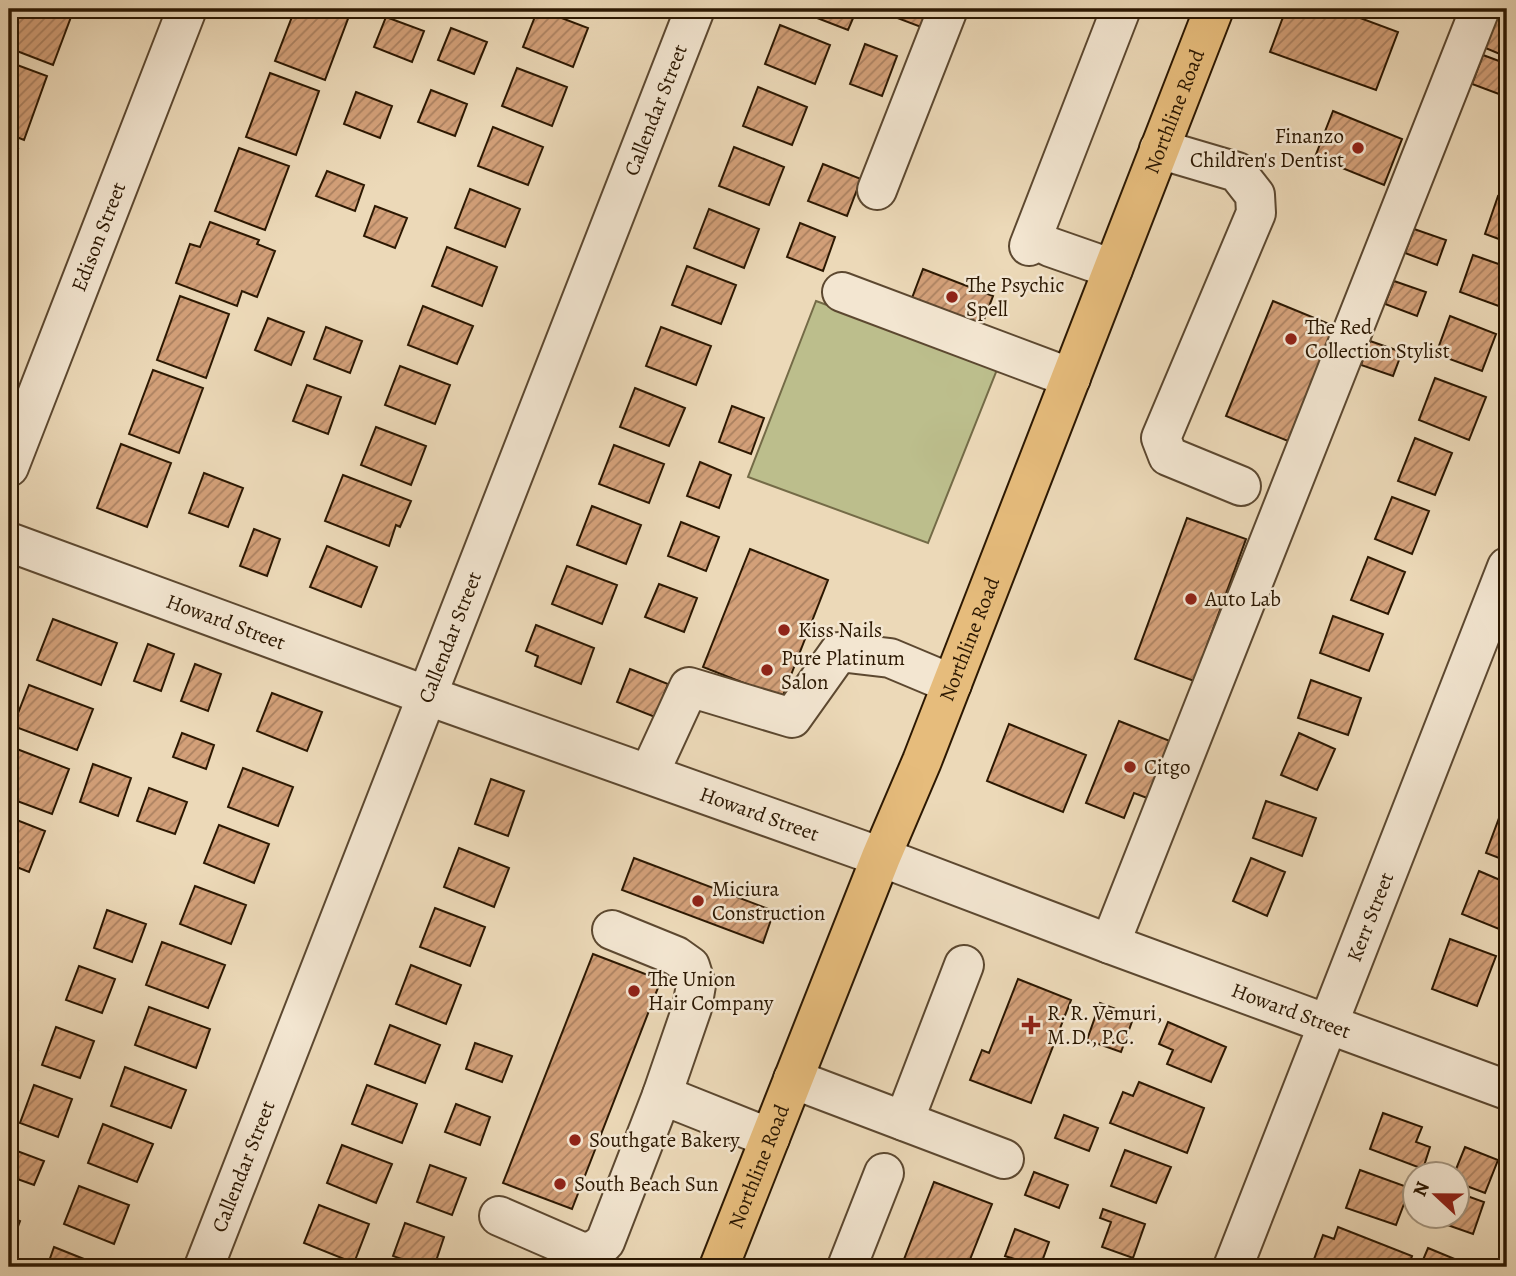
<svg xmlns="http://www.w3.org/2000/svg" width="1516" height="1276" viewBox="0 0 1516 1276" font-family="Alegreya,serif">
  <style>
    .grass { fill: #bcbe8c; stroke: #746b47; stroke-width: 2 }
    .building { fill: url(#building-hatch); stroke: #2c1802; stroke-width: 2 }
    .lines { fill: none; stroke-linecap: round; stroke-linejoin: round }
    .minor-casing { stroke: #5c4830; stroke-width: 42 }
    .major-casing { stroke: #2c1802; stroke-width: 42 }
    .minor { stroke: #f3e6d1; stroke-width: 38 }
    .major { stroke: #e6bc7c; stroke-width: 38 }
    .poi-dot { fill: #8f2418; stroke: #f3e6d1; stroke-width: 2.5 }
    .labels { text-anchor: middle; dominant-baseline: central; stroke-width: 5; stroke-linejoin: round; paint-order: stroke }
    .street-label { font-size: 21px; fill: #2c1802; stroke: #f3e6d1 }
    .poi-label { font-size: 21px; fill: #2c1802; stroke: #f3e6d1; text-anchor: start }
  </style>
  <defs>
    <pattern id="building-hatch" width="6" height="6" patternUnits="userSpaceOnUse" patternTransform="scale(1.75)"><rect width="6" height="6" fill="#d3a079"/><path d="M-1 1l2-2M0 6l6-6M5 7l2-2" fill="none" stroke="#ab8161"/></pattern>
  </defs>
  <rect width="100%" height="100%" fill="#ecd9b8"/>
  <filter id="stains"><feTurbulence type="fractalNoise" baseFrequency=".00286" numOctaves="4"/><feColorMatrix values="0 0 0 0 .2 0 0 0 0 .09 0 0 0 0 .02 0 0 0 .5 -.17"/></filter>
  <radialGradient id="worn" r=".72"><stop offset=".6" stop-color="#630" stop-opacity="0"/><stop offset="1" stop-color="#630" stop-opacity=".3"/></radialGradient>
  <path class="grass" d="M816,301L998,367L928,543L748,477Z"/>
  <path class="building" d="M17,9H74L53,65L9,48V31Z
    M295,9H330L349,16L325,80L275,61Z
    M538,9L588,28L573,67L523,47Z
    M794,9H857L848,30Z
    M885,9H927L921,27L884,13Z
    M1286,9H1336L1398,32L1376,90L1270,52Z
    M1495,15L1507,19V57L1483,47Z
    M386,17L424,31L412,62L374,47Z
    M780,25L830,45L815,84L765,64Z
    M451,28L487,42L474,74L438,60Z
    M865,44L897,56L882,96L850,84Z
    M1483,55L1507,64V97L1472,84Z
    M9,62L47,76L24,140L9,134Z
    M517,68L567,87L552,126L502,106Z
    M270,73L319,91L296,155L246,137Z
    M758,87L807,107L792,145L743,126Z
    M431,90L467,104L455,136L418,122Z
    M356,92L392,106L380,138L344,124Z
    M1333,111L1402,139L1384,185L1315,157Z
    M493,127L543,147L528,185L478,166Z
    M9,146L18,149L9,173Z
    M734,147L784,167L769,205L719,186Z
    M239,148L289,166L265,230L215,211Z
    M823,164L861,179L847,216L808,201Z
    M327,171L364,185L355,211L316,196Z
    M470,189L520,209L505,247L455,228Z
    M1498,196L1507,200V242L1485,234Z
    M375,206L407,218L395,248L364,236Z
    M709,209L759,229L744,268L694,248Z
    M210,222L259,240L257,244L275,251L257,297L242,291L237,306L176,283L190,244L200,247Z
    M800,223L835,237L823,271L787,257Z
    M1414,229L1446,240L1437,265L1405,253Z
    M447,247L497,267L482,306L432,286Z
    M1473,255L1507,267V309L1460,292Z
    M687,266L736,285L721,324L672,305Z
    M923,269L993,296L982,325L912,298Z
    M1394,281L1426,292L1417,316L1385,304Z
    M180,296L229,314L206,378L157,360Z
    M1273,301L1334,326L1288,441L1226,416Z
    M423,306L473,326L457,364L408,345Z
    M1450,316L1496,334L1482,371L1436,354Z
    M268,318L304,332L291,365L255,350Z
    M326,327L362,341L350,373L314,359Z
    M661,327L711,346L696,385L646,366Z
    M1370,341L1402,352L1393,376L1361,365Z
    M400,366L450,385L435,424L385,405Z
    M153,370L203,388L179,453L129,434Z
    M1435,378L1486,397L1469,440L1419,420Z
    M307,385L341,397L328,434L293,421Z
    M635,388L685,408L669,446L620,427Z
    M732,406L764,418L751,454L719,442Z
    M376,427L426,446L411,485L361,465Z
    M1415,438L1452,453L1435,495L1398,481Z
    M121,444L171,463L147,527L97,508Z
    M614,445L664,464L649,503L599,484Z
    M700,462L731,475L719,508L687,496Z
    M204,473L243,488L228,527L189,513Z
    M343,475L411,501L400,527L396,525L389,546L325,521Z
    M1392,497L1429,511L1412,554L1375,539Z
    M592,506L641,525L626,564L577,545Z
    M1187,518L1246,539L1194,681L1135,659Z
    M681,522L719,537L706,571L668,556Z
    M254,529L280,539L267,576L240,566Z
    M327,546L377,567L361,607L310,587Z
    M750,549L828,580L782,698L703,667Z
    M1368,557L1405,572L1388,614L1351,600Z
    M567,566L617,585L602,624L552,604Z
    M659,584L697,598L684,632L645,617Z
    M1333,616L1383,634L1369,671L1320,653Z
    M53,619L117,643L101,685L37,660Z
    M536,625L594,648L581,684L535,666L538,656L526,651Z
    M148,644L174,654L161,691L134,681Z
    M195,664L221,674L208,711L181,701Z
    M630,669L668,684L655,717L617,702Z
    M1311,680L1361,698L1348,735L1298,718Z
    M29,685L93,709L77,750L13,726Z
    M272,693L322,712L307,751L257,731Z
    M1119,721L1170,741L1147,798L1134,793L1124,818L1086,803Z
    M1009,724L1086,755L1063,812L987,781Z
    M182,733L214,745L206,769L173,757Z
    M1299,733L1335,749L1317,790L1281,775Z
    M9,746L69,769L52,814L9,798Z
    M93,764L131,778L118,816L80,802Z
    M243,768L293,787L278,826L228,807Z
    M491,779L524,791L508,836L475,824Z
    M149,788L187,802L175,834L137,821Z
    M1266,801L1316,818L1302,856L1253,838Z
    M1502,810L1507,812V861L1486,853Z
    M9,817L45,831L29,872L9,864Z
    M219,825L269,844L254,883L204,863Z
    M459,848L509,868L494,907L444,887Z
    M634,858L774,911L763,943L622,890Z
    M1251,858L1285,872L1267,916L1233,901Z
    M1479,871L1507,883V908L1499,929L1462,914Z
    M195,886L246,905L231,944L180,924Z
    M435,908L485,927L470,966L420,947Z
    M107,910L146,924L132,962L94,948Z
    M1450,939L1496,956L1477,1006L1432,989Z
    M162,942L225,965L208,1008L146,985Z
    M593,954L661,980L572,1209L503,1183Z
    M411,965L461,985L446,1024L396,1004Z
    M79,966L115,979L102,1013L66,1000Z
    M1018,979L1071,1000L1031,1103L970,1080L982,1050L989,1053Z
    M1100,1003L1134,1016L1121,1052L1087,1040Z
    M149,1007L210,1029L196,1068L135,1045Z
    M1168,1022L1226,1047L1211,1082L1167,1064L1173,1050L1159,1044Z
    M390,1025L440,1045L425,1083L375,1064Z
    M56,1027L94,1041L80,1078L42,1065Z
    M475,1043L512,1056L502,1082L466,1069Z
    M9,1047L18,1051L9,1076Z
    M125,1067L186,1090L171,1128L111,1106Z
    M1139,1082L1204,1108L1187,1153L1110,1123L1123,1092L1133,1096Z
    M34,1085L72,1099L58,1137L20,1123Z
    M367,1085L417,1104L402,1143L352,1124Z
    M456,1104L490,1117L480,1145L445,1132Z
    M1383,1113L1422,1127L1416,1142L1430,1147L1423,1169L1370,1149Z
    M1064,1115L1098,1128L1089,1151L1055,1138Z
    M103,1124L153,1144L137,1182L88,1163Z
    M342,1145L392,1164L376,1203L327,1183Z
    M1465,1147L1498,1160L1485,1193L1456,1182V1174H1454Z
    M9,1148L44,1161L34,1185L9,1176Z
    M1125,1150L1171,1167L1156,1203L1111,1186Z
    M430,1165L466,1178L452,1215L417,1202Z
    M1360,1170L1410,1188L1396,1225L1346,1208Z
    M1034,1172L1068,1185L1059,1208L1025,1195Z
    M934,1182L992,1204L967,1267H901Z
    M79,1186L129,1205L114,1244L64,1224Z
    M1456,1192L1484,1202L1473,1234L1433,1220L1435,1216H1456Z
    M319,1205L369,1224L354,1263L304,1243Z
    M1103,1209L1145,1224L1133,1258L1102,1247L1111,1222L1100,1218Z
    M9,1217L20,1221L11,1245L9,1244Z
    M1507,1219V1240L1501,1238Z
    M405,1223L444,1237L434,1267H424L393,1256Z
    M1338,1227L1412,1256L1408,1267H1327L1313,1262L1323,1235L1334,1239Z
    M1015,1229L1049,1242L1040,1267L1005,1256Z
    M54,1247L104,1267H47Z
    M1428,1248L1462,1262L1460,1267H1420Z"/>
  <g class="lines">
    <g class="minor-casing">
      <g id="minor">
        <path d="M1159,149L1237,172L1255,195L1256,213L1161,438L1168,456L1241,486"/>
        <path d="M877,190L948,9"/>
        <path d="M1029,246L1121,9"/>
        <path d="M1050,247L1113,269"/>
        <path d="M842,292L1071,378"/>
        <path id="s1" d="M9,467L187,9"/>
        <path id="s2" d="M9,542L428,696L881,857L1110,944L1507,1090"/>
        <path d="M649,774L689,687L792,718L839,652L890,658L952,684"/>
        <path d="M612,930L676,956L690,966L696,985L692,1008L662,1095"/>
        <path d="M1110,944L1480,9"/>
        <path d="M793,1079L1004,1159"/>
        <path d="M904,1121L964,965"/>
        <path d="M499,1216L584,1253L596,1249L605,1242L662,1095L770,1138"/>
        <path id="s3" d="M204,1267L695,9"/>
        <path d="M847,1267L884,1173"/>
        <path id="s4" d="M1233,1267L1507,567"/>
      </g>
    </g>
    <g class="major-casing">
      <g id="major">
        <path id="s5" d="M719,1267L881,857L922,761L1214,9"/>
      </g>
    </g>
    <use href="#minor" class="minor"/>
    <use href="#major" class="major"/>
  </g>
  <g class="poi-dot">
    <circle cx="1358" cy="148" r="7"/>
    <circle cx="952" cy="297" r="7"/>
    <circle cx="1291" cy="339" r="7"/>
    <circle cx="1191" cy="599" r="7"/>
    <circle cx="784" cy="630" r="7"/>
    <circle cx="767" cy="670" r="7"/>
    <circle cx="1130" cy="767" r="7"/>
    <circle cx="698" cy="901" r="7"/>
    <circle cx="634" cy="991" r="7"/>
    <path d="M1027.5 1014.5h7v7h7v7h-7v7h-7v-7h-7v-7h7z"/>
    <circle cx="575" cy="1140" r="7"/>
    <circle cx="560" cy="1184" r="7"/>
  </g>
  <g class="labels">
    <g class="street-label">
      <text stroke="none"><textPath href="#s3" startOffset="1242">Callendar Street</textPath></text>
      <text stroke="none"><textPath href="#s5" startOffset="1242">Northline Road</textPath></text>
      <text stroke="none"><textPath href="#s1" startOffset="247">Edison Street</textPath></text>
      <text stroke="none"><textPath href="#s2" startOffset="231">Howard Street</textPath></text>
      <text stroke="none"><textPath href="#s3" startOffset="676">Callendar Street</textPath></text>
      <text stroke="none"><textPath href="#s5" startOffset="676">Northline Road</textPath></text>
      <text stroke="none"><textPath href="#s2" startOffset="798">Howard Street</textPath></text>
      <text stroke="none"><textPath href="#s4" startOffset="376">Kerr Street</textPath></text>
      <text stroke="none"><textPath href="#s2" startOffset="1365">Howard Street</textPath></text>
      <text stroke="none"><textPath href="#s3" startOffset="108">Callendar Street</textPath></text>
      <text stroke="none"><textPath href="#s5" startOffset="108">Northline Road</textPath></text>
    </g>
    <g class="poi-label">
      <text x="1344" y="136" text-anchor="end">Finanzo<tspan x="1344" dy="24">Children's Dentist</tspan></text>
      <text x="966" y="285">The Psychic<tspan x="966" dy="24">Spell</tspan></text>
      <text x="1305" y="327">The Red<tspan x="1305" dy="24">Collection Stylist</tspan></text>
      <text x="1205" y="599">Auto Lab</text>
      <text x="798" y="630">Kiss Nails</text>
      <text x="781" y="658">Pure Platinum<tspan x="781" dy="24">Salon</tspan></text>
      <text x="1144" y="767">Citgo</text>
      <text x="712" y="889">Miciura<tspan x="712" dy="24">Construction</tspan></text>
      <text x="648" y="979">The Union<tspan x="648" dy="24">Hair Company</tspan></text>
      <text x="1047" y="1013">R. R. Vemuri,<tspan x="1047" dy="24">M.D., P.C.</tspan></text>
      <text x="589" y="1140">Southgate Bakery</text>
      <text x="574" y="1184">South Beach Sun</text>
    </g>
  </g>
  <rect width="1516" height="1276" fill="none" stroke="#ecd9b8" stroke-width="35"/>
  <rect x="10" y="10" width="1495" height="1255" fill="none" stroke="#2c1802" stroke-width="3.5"/>
  <rect x="18" y="18" width="1481" height="1241" fill="none" stroke="#2c1802" stroke-width="2"/>
  <g transform="translate(1436 1195) rotate(292)"><circle r="33" fill="#f3e6d1" stroke="#a3947e" stroke-width="2"/>
  <path d="M0-5L12 26L0 18L-12 26Z" fill="#8f2418"/>
  <text y="-10" font-size="19" font-weight="bold" text-anchor="middle" fill="#2c1802">N</text>
  </g>
  <rect width="100%" height="100%" filter="url(#stains)"/>
  <rect width="100%" height="100%" fill="url(#worn)"/>
</svg>
